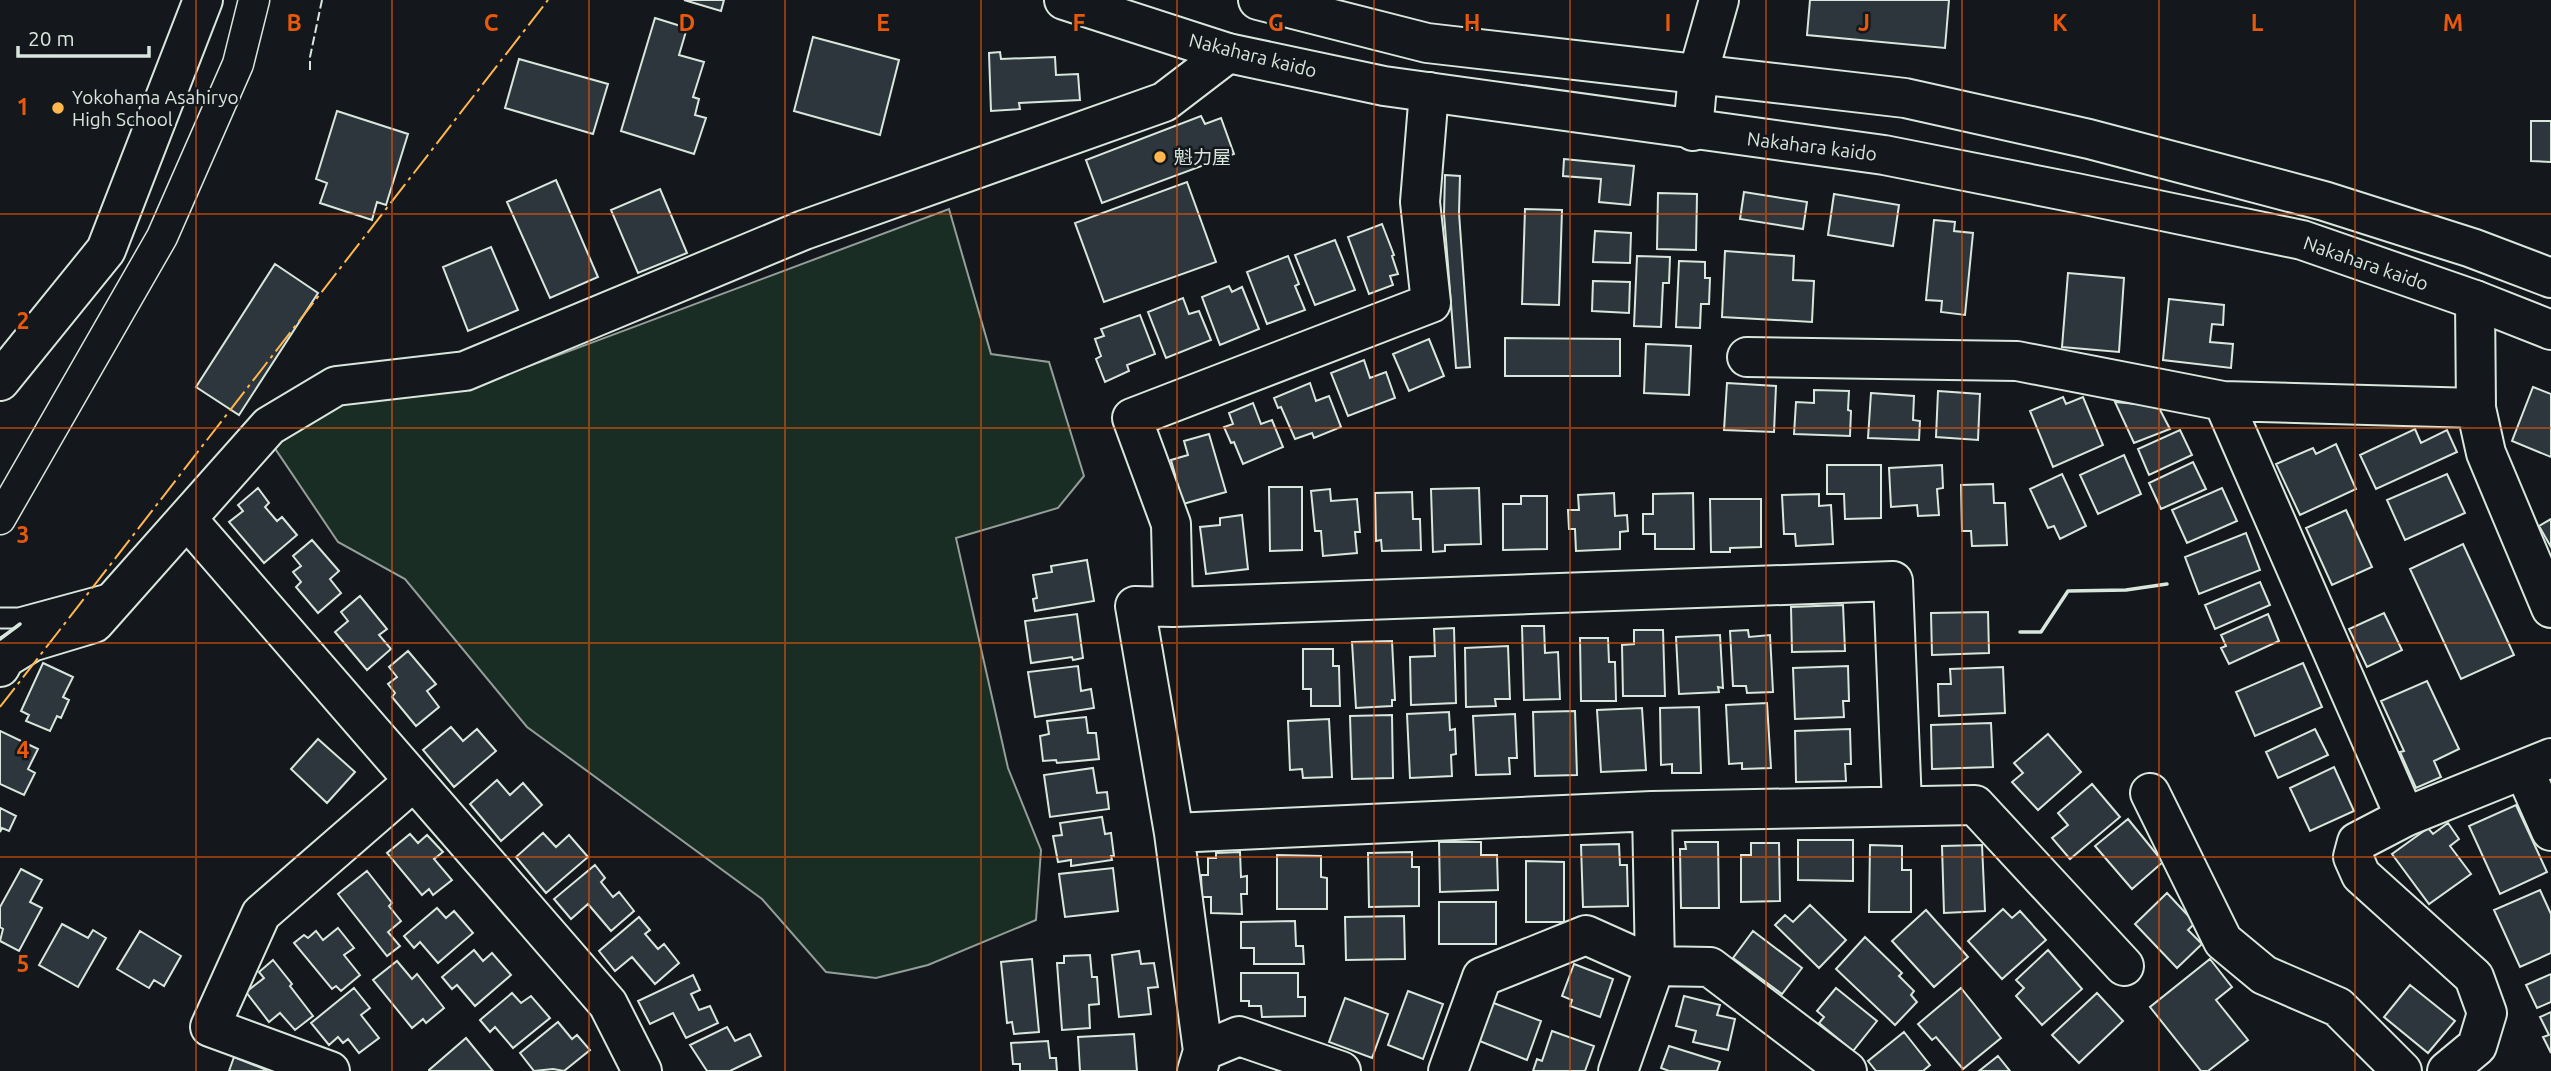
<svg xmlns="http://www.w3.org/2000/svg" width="2551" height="1071" viewBox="0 0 2551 1071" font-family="Ubuntu,'Noto Sans JP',sans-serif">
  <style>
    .green { fill: #1a2d24; stroke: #939e99; stroke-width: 2 }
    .building { fill: #2c363c; stroke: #d8e6dc; stroke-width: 2 }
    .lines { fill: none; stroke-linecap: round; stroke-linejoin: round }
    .service-casing { stroke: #d8e6dc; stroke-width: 23 }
    .pedestrian-casing { stroke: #d8e6dc; stroke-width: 33 }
    .minor-casing { stroke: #d8e6dc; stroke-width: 42 }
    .primary-casing { stroke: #d8e6dc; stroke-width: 42 }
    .service { stroke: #14181c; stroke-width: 19 }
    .pedestrian { stroke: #14181c; stroke-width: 30 }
    .minor { stroke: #14181c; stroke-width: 38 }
    .primary { stroke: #14181c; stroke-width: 38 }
    .fence { stroke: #d8e6dc; stroke-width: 2; stroke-dasharray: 9 3.5; stroke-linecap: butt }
    .wall { stroke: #d8e6dc; stroke-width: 3.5 }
    .power { stroke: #ffb74d; stroke-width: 2; stroke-dasharray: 24 5 3.5 5; stroke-linecap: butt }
    .grid { fill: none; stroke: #e8590c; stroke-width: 2; stroke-opacity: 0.55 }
    .poi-dot { fill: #ffb74d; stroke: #14181c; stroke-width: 2.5 }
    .labels { text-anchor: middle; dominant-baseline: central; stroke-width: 5; stroke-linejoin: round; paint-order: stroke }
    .street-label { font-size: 19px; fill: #d8e6dc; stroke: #14181c }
    .poi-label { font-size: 19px; fill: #d8e6dc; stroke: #14181c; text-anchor: start }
    .grid-label { font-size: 23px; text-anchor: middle; font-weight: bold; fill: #e8590c; stroke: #14181c; stroke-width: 5; stroke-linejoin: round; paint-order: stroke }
  </style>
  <rect width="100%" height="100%" fill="#14181c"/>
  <path class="green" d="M949,209L991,354L1049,362L1084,476L1058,508L956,538L1008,768L1041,850L1036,920L928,965L876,978L826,972L762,899L527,727L405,579L338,542L272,444L353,397L468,389Z"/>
  <path class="building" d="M684,0H724L721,11Z
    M1810,0H1949L1945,48L1807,35Z
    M655,18L687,28L679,55L704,62L693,97L699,99L695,115L706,118L694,154L621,131Z
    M813,37L899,60L880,135L794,111Z
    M1000,52L1001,59L1055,57L1056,75L1078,74L1080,100L1019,103L1020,109L991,111L989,53Z
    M519,59L608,84L593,134L505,108Z
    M337,111L408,134L386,205L377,202L372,220L320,203L327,183L316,179Z
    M1201,116L1205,124L1221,118L1234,154L1102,203L1086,160Z
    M2531,121H2551V162L2531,161Z
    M1564,159L1634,166L1630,205L1599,202L1601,179L1563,176Z
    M1445,175L1460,176L1459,213L1470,367L1456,368L1444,214Z
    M556,180L598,277L550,298L507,202Z
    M1187,182L1216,262L1104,302L1075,223Z
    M660,189L687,253L638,273L611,210Z
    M1744,192L1807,202L1803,229L1740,219Z
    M1658,193L1697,194L1696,250L1657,249Z
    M1834,194L1899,205L1893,246L1828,235Z
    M1525,209L1562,210L1559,305L1522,304Z
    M1934,220L1955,222L1954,231L1973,233L1965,315L1941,312L1942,301L1926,300Z
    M1382,224L1394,255L1392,256L1398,274L1390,276L1393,285L1369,294L1348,237Z
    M1595,231L1631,233L1630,263L1593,262Z
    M1335,240L1355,290L1315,305L1295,255Z
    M491,247L518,310L468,331L443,267Z
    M1725,251L1794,256L1793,280L1814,281L1812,322L1722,317Z
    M1288,256L1299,284L1295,286L1305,310L1267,324L1247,272Z
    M1637,256L1670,257L1669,283H1663L1661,327L1634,326Z
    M1679,261L1705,262V278H1710L1709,304H1701L1700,328L1676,327Z
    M275,264L318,293L239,415L196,387Z
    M2068,273L2124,278L2119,352L2062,347Z
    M1593,281L1630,282L1629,313L1592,311Z
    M1229,286L1232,292L1242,287L1259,329L1220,345L1202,297Z
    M1183,298L1189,314L1199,311L1211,340L1166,358L1148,312Z
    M2169,299L2224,305L2223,325L2212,324L2210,342L2233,344L2231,368L2163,360Z
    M1140,315L1155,354L1127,365L1129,371L1105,382L1096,359L1101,356L1095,339L1104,336L1101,329Z
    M1505,338L1620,339V376H1505Z
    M1429,339L1444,376L1409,391L1393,354Z
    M1646,344L1691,346L1689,395L1644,393Z
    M1364,360L1370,378L1386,372L1395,398L1348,416L1331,373Z
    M1310,383L1316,401L1329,396L1341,427L1314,438L1312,433L1295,439L1281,407L1278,408L1274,398Z
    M1727,383L1776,386L1774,432L1724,430Z
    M2533,387L2551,394V457L2512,441Z
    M1814,390L1849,391L1848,410L1851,411L1850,436L1794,434L1796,402L1814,403Z
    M1938,391L1980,394L1978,440L1936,437Z
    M1871,393L1914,396L1913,420L1920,421L1919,440L1868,438Z
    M2063,397L2066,404L2083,397L2103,445L2053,467L2030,411Z
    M2115,402L2158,406L2170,429L2134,443Z
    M1253,403L1261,424L1272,420L1283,447L1243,464L1234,442L1231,443L1224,427L1233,424L1229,413Z
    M2415,429L2421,443L2447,430L2457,452L2376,489L2360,455Z
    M2180,430L2192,455L2149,475L2138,449Z
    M1209,434L1226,492L1183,504L1171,460L1188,455L1184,441Z
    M2336,444L2356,489L2300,515L2276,464L2313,448L2316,454Z
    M2124,455L2141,494L2098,514L2080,475Z
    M2193,462L2206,489L2161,509L2149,483Z
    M1827,465H1881V518L1845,519L1844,494H1827Z
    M1942,465L1943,488L1937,489L1939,515L1918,516L1917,505L1891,507L1889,468Z
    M2062,474L2086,526L2060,539L2054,526L2048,528L2030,489Z
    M2447,474L2465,513L2405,540L2387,500Z
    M1993,484L1994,503H2005L2007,545L1972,546L1971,531H1962L1961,485Z
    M1269,487H1302V550L1270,551Z
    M258,488L269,503L265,507L277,521L282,517L297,535L264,563L229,522L243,511L238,505Z
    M1479,488L1481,544L1445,545V551L1433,552L1431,489Z
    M2222,488L2237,521L2187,543L2172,510Z
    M1330,489L1331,501L1357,499L1360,532H1355L1357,553L1323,556L1321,531H1315L1311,491Z
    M1412,492L1413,519H1420L1421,550L1382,551L1381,540L1376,541L1375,493Z
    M1614,493L1615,516L1627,515L1628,531L1620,532V549L1576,551L1575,529H1569L1568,510H1579L1578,495Z
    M1693,493L1694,549H1655V534H1643V514H1653V494Z
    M1819,494V506L1831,505L1833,544L1796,546L1795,534H1784L1782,495Z
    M1521,496H1547V549L1503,550V504H1521Z
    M1710,499H1761V547L1730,548V552H1711Z
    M2346,510L2372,567L2332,585L2306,528Z
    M1242,515L1248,569L1206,574L1200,527L1220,525V518Z
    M2551,519V547L2539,526Z
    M2246,533L2260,570L2199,594L2185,557Z
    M312,540L339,571L330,579L341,593L318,613L296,587L301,582L293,572L301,566L293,556Z
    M2463,544L2514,655L2461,679L2410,569Z
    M1087,560L1094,601L1035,611L1033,599L1037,598L1033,575L1052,572L1051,566Z
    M2260,582L2270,605L2215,629L2205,605Z
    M360,596L387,629L379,635L391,649L367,670L335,632L348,621L341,612Z
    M1843,605L1845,651L1792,652L1791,607Z
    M1988,612L1989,653L1932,655L1931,613Z
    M2384,613L2402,650L2367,667L2349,629Z
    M1077,614L1083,658L1073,660L1072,657L1031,663L1025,621Z
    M2268,614L2279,641L2229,664L2221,648L2226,646L2221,635Z
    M1522,626H1544L1545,653L1558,652L1560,699L1524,700Z
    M1454,628L1456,703L1411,705L1410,657L1435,656L1434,629Z
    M1634,630H1663L1665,696H1623L1622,645L1634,644Z
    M1748,630L1749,637L1770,635L1773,692L1747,693L1746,686H1733L1730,631Z
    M1720,635L1723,688L1718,687L1719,692L1679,694L1676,637Z
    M1580,638H1608L1609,662H1615L1616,701H1581Z
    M1392,641L1395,700H1392V706L1356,708L1352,642Z
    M1508,646L1510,699H1495L1496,706L1466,707L1465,648Z
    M1303,649H1333V666H1339L1340,706H1311V689H1303Z
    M408,651L436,684L427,691L439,707L416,726L392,697L395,693L388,684L397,677L389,667Z
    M43,663L73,677L63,697L69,700L61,718L57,716L50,731L26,721L29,715L21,711Z
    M2303,663L2322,707L2255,736L2236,692Z
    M1078,666L1081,691L1091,689L1094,708L1035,717L1028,672Z
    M1848,666L1849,701H1843L1844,717L1795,719L1793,668Z
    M2003,667L2005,713L1939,716L1938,684H1951L1950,669Z
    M2427,681L2459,749L2434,761L2441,777L2416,788L2400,752L2404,751L2381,701Z
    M1767,703L1771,768L1742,769V763L1729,764L1726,705Z
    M1699,707L1701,773H1672V764L1661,765L1660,708Z
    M1642,708L1646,770L1601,772L1597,710Z
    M1575,711L1577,775L1535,776L1533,712Z
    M1449,712L1450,730L1455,729L1456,754L1451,755L1452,776L1410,778L1407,714Z
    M1515,714L1517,758H1509L1510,774L1476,775L1473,716Z
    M1392,715L1393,778L1352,779L1350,716Z
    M1086,717L1088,733H1096L1099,759L1057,763L1056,760L1043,761L1040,736L1049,734L1047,721Z
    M1329,719L1332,777L1303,778L1302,769L1290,770L1288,721Z
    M1991,723L1993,767L1932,769L1931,725Z
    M451,727L463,741L477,729L496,751L454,787L423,750Z
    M1850,729L1851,764H1845L1846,781L1796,782L1795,731Z
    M2315,729L2328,755L2278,778L2266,752Z
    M0,731L38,749L28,769L35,773L24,795L0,784Z
    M2048,734L2081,772L2038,810L2012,782L2023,773L2014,763Z
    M318,739L355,772L327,803L291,769Z
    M2334,767L2354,811L2310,831L2290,788Z
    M1093,768L1097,793L1107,792L1109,809L1050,817L1044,775Z
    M497,780L510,795L523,783L542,805L501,841L470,804Z
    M2092,784L2120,817L2070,859L2052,838L2068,825L2058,813Z
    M2516,805L2547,872L2500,894L2469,826Z
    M0,808L16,816L9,831L2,828L0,832Z
    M1102,817L1105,834L1111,833L1114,856H1111L1112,860L1071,866V860L1058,862L1053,836L1062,835L1060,823Z
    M2128,819L2163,862L2132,889L2095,846Z
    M2448,823L2459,839L2450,846L2471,874L2429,904L2392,854L2428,828L2433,834Z
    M543,833L556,847L569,835L588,857L546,893L516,857Z
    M410,834L418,843L427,835L443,852L434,859L452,880L433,895L429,889L422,895L387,853Z
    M1798,840H1853V881L1798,880Z
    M1439,842H1481V855H1497L1498,890L1440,892Z
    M1685,842H1718L1719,908H1681L1680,849H1686Z
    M1751,843H1779L1780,901L1741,902V855H1751Z
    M1619,844L1620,865H1627L1628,906L1583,907L1581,845Z
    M1870,845L1902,846V870H1911V912H1869Z
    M1982,845L1985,911L1944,913L1942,846Z
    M1240,852L1241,877L1247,876V894H1241L1242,914L1211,913V897H1202L1201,875H1208V858H1216V853Z
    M1412,852V867H1419V906L1369,907L1368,853Z
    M1277,855L1321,856V877L1327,878V909H1277Z
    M1526,861L1564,862V922H1526Z
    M595,865L605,878L601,882L613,897L619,892L634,911L611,931L588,904L571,919L554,899Z
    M1113,868L1118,911L1065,917L1059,874Z
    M21,869L42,880L30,902L42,908L19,951L0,941L3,929L0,927V907Z
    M367,871L392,903L389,906L401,921L388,932L400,946L387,956L338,894Z
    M2540,890L2551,914V953L2520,967L2494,910Z
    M2167,893L2195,923L2188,930L2202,944L2177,968L2135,924Z
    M1439,902H1496V944H1439Z
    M1810,905L1846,940L1819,968L1775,925L1785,915L1793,922Z
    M437,908L446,918L454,911L473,933L438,963L420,942L414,948L404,936Z
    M2003,909L2012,918L2020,911L2046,940L2002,979L1968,941Z
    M1926,910L1968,957L1934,987L1892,941Z
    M1404,916L1405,959L1346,960L1345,917Z
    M639,917L650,930L645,934L658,949L664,944L679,963L655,984L632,957L615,971L599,951Z
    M1295,921L1296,946H1303L1304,964H1254V948H1241V922Z
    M62,924L88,938L93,930L106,938L78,987L39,965Z
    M338,928L354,948L344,955L360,975L341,991L336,986L332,989L294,943L304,935L308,938L316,931L323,940Z
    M140,931L181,956L164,986L154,980L149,988L117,969Z
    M1753,931L1802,968L1782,994L1733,958Z
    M1865,937L1902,973L1899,976L1914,991L1911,995L1917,1002L1895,1025L1836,969Z
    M474,950L483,961L492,953L511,975L475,1006L457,985L452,989L442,977Z
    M2048,950L2082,989L2042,1025L2016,996L2024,988L2016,980Z
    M1139,951L1141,964L1154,963L1158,987L1148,988L1151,1014L1119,1017L1112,955Z
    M1090,955L1092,977H1097L1099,1004L1089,1005L1090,1028L1062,1030L1057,963H1064V956Z
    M1032,959L1039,1032L1014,1034L1012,1022L1007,1023L1001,962Z
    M2210,959L2232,987L2216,1000L2248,1040L2208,1071H2201L2150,1007Z
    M273,960L292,984L290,986L313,1016L295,1030L280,1013L269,1022L246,992L264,978L259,972Z
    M397,961L412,979L417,974L444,1008L426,1023L423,1019L412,1028L373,980Z
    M1574,964L1613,979L1600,1017L1570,1006L1572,1000L1562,996Z
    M1241,973H1298V997H1305V1016L1262,1017L1261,1006H1249V1001H1241Z
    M2551,974V1002L2537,1008L2526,985Z
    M693,975L700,990L691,994L699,1010L710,1006L718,1023L686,1038L673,1013L650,1024L638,1001Z
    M2410,985L2455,1021L2428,1053L2384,1017Z
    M354,988L370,1008L361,1015L379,1038L359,1053L348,1039L343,1043L338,1037L329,1045L311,1023Z
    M1836,988L1877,1021L1853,1051L1819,1023L1824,1017L1817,1011Z
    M1961,988L2001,1038L1963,1069L1936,1037L1932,1040L1918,1024Z
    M1408,991L1443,1004L1423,1059L1388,1045Z
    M512,993L521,1003L531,996L550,1018L513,1048L495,1027L490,1032L480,1020Z
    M2097,993L2123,1021L2079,1063L2052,1035Z
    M1684,996L1720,1005L1717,1015L1735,1019L1728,1050L1693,1042L1696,1031L1676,1026Z
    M1345,998L1388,1014L1372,1058L1329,1042Z
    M1491,1002L1541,1021L1527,1060L1477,1040Z
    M2551,1012V1053L2543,1037L2549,1035L2540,1017Z
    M558,1022L572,1039L577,1035L590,1050L564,1071L553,1069L534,1071L520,1053Z
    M727,1027L735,1041L750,1034L761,1056L730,1071H707L690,1045Z
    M1552,1031L1594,1046L1585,1071H1533L1537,1059L1542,1061Z
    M1904,1032L1930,1065L1923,1071H1876L1868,1061Z
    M1134,1034L1137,1071H1080L1078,1037Z
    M466,1038L493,1071H429V1070Z
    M1048,1041L1050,1058H1056L1057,1071H1020V1064H1013L1011,1043Z
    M1669,1046L1720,1062L1717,1071H1669L1661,1068Z
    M1998,1056L2010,1071H1979Z
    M234,1057L269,1071H229Z"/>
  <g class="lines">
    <g class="service-casing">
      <path id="service" d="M0,618H19L115,592"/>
    </g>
    <g class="pedestrian-casing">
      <path id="pedestrian" d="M0,519L162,237L238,64L254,0"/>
    </g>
    <g class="minor-casing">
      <path id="minor" d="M1429,92L1420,202L1431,303L1132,418L1171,524L1173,607L1893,581L1902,805
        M1693,131L1698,74L1719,0
        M2475,300L2476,408L2486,453L2551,608
        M1747,357L2017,361L2223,401L2476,408
        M0,381L106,250L203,0
        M2223,401L2405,817
        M187,519L608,1004L642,1071
        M1173,607L1135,606L1174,833L1652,811
        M0,667L5,658L31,642L94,623L269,426L336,386L465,371L804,230L1164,102L1228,53
        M2524,770L2551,831
        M2150,793L2223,941L2264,975L2338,1007L2402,1071
        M1174,833L1203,1051
        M330,1071L210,1027L261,914L414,781
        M1197,1071L1203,1051L1239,1036L1341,1071
        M1448,1071L1482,977L1586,935L1655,966L1710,967L1847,1071
        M1618,1071L1655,966L1652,811L1975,805L2124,966
        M2447,1071L2477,1046L2487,1013L2474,977L2361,875L2353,857L2357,842L2405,817L2551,758"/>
    </g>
    <g class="primary-casing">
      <path id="primary" d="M1064,0L1228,53L1384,86L1884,155L2076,193L2302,240L2475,300L2551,330
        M1258,0L1427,43L1905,98L2089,139L2324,201L2472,248L2551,278"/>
    </g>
    <use href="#service" class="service"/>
    <use href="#pedestrian" class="pedestrian"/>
    <use href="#minor" class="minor"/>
    <use href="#primary" class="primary"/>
    <path class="fence" d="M310,70V57L322,0"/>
    <path class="wall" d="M2020,632H2041L2068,591L2126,590L2167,584
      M0,639L20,624"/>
    <path class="power" d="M0,707L548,0"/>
  </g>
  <path class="grid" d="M196,0V1071M392,0V1071M589,0V1071M785,0V1071M981,0V1071M1177,0V1071M1374,0V1071M1570,0V1071M1766,0V1071M1962,0V1071M2159,0V1071M2355,0V1071M0,214H2551M0,428H2551M0,643H2551M0,857H2551"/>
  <g class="poi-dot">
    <circle cx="58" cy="108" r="7"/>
    <circle cx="1160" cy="157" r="7"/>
  </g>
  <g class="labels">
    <g class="street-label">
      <text transform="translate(1253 55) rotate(14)">Nakahara kaido</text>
      <text transform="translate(1812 146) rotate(7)">Nakahara kaido</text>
      <text transform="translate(2366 263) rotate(19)">Nakahara kaido</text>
    </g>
    <g class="poi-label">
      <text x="72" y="97">Yokohama Asahiryo<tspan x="72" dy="22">High School</tspan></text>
      <text x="1174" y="157">魁力屋</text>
    </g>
  </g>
  <g class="grid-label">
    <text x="294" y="31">B</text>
    <text x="491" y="31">C</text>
    <text x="687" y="31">D</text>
    <text x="883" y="31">E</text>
    <text x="1079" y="31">F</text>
    <text x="1276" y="31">G</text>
    <text x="1472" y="31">H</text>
    <text x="1668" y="31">I</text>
    <text x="1864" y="31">J</text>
    <text x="2060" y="31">K</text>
    <text x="2257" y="31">L</text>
    <text x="2453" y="31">M</text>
    <text x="23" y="115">1</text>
    <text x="23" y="329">2</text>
    <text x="23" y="543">3</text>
    <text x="23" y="758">4</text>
    <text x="23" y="972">5</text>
  </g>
  <path d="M18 46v10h131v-10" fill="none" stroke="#d8e6dc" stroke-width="3.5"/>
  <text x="28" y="46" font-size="21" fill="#d8e6dc" stroke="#14181c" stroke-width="5" paint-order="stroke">20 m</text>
</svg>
